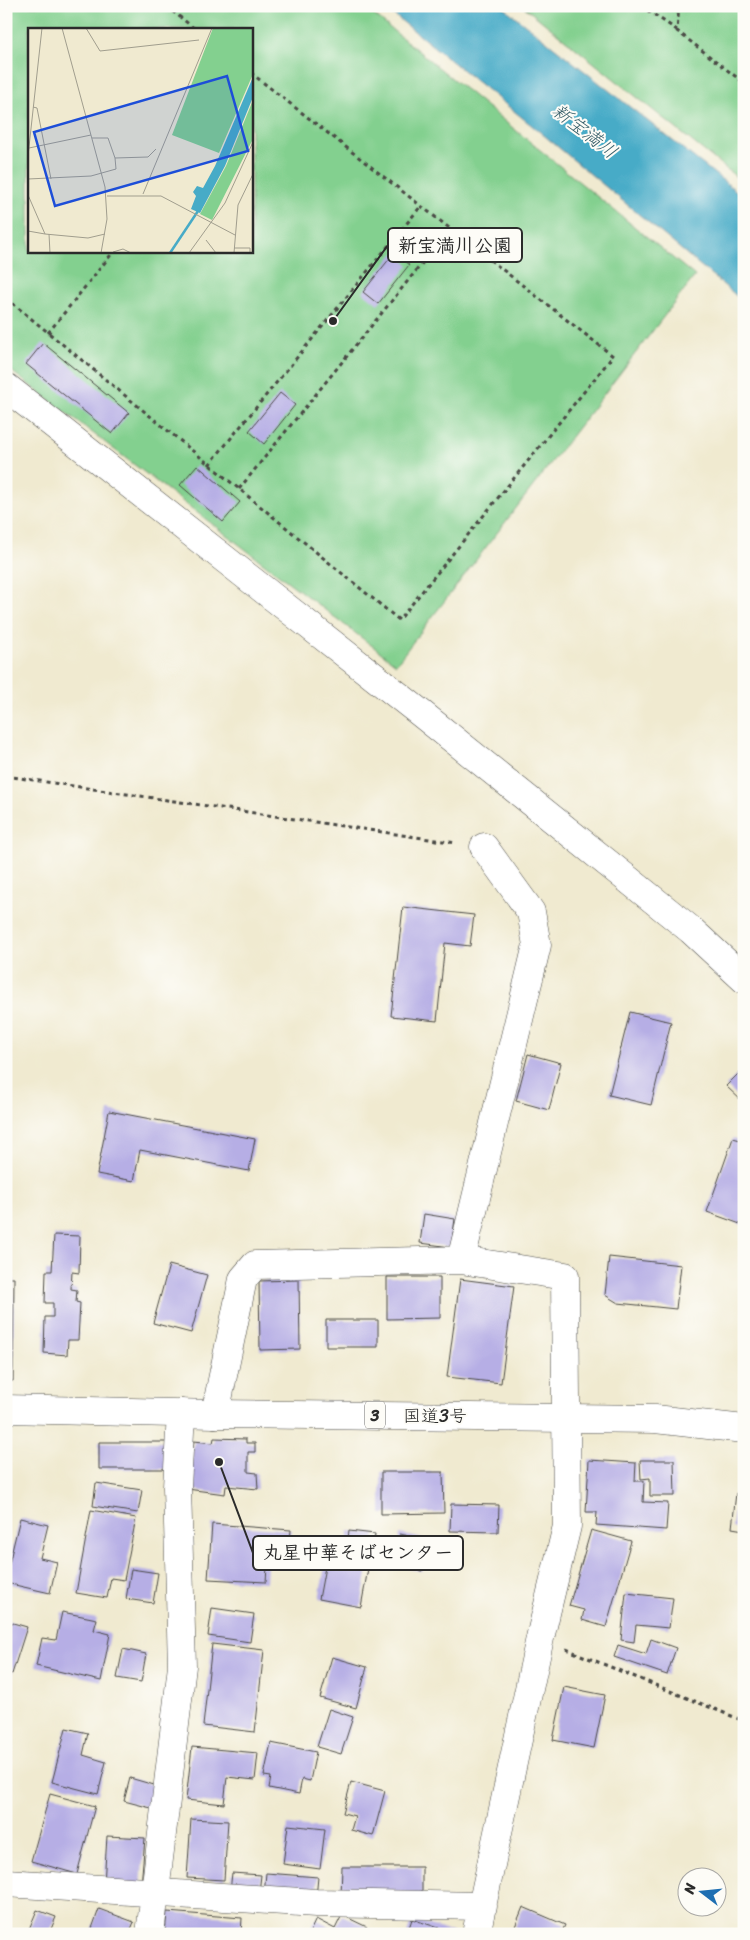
<svg xmlns="http://www.w3.org/2000/svg" width="750" height="1940" viewBox="0 0 750 1940" font-family="Sriracha,'Klee One',sans-serif">
  <style>
    .green { fill: #83d08f; stroke: #577e5d; fill-rule: evenodd }
    .water { fill: #47abc7; stroke: #396b79 }
    .building { fill: #b6aee5 }
    .lines { fill: none; stroke-linecap: round; stroke-linejoin: round }
    .minor-casing { stroke: #494844; stroke-width: 29 }
    .trunk-casing { stroke: #494844; stroke-width: 29 }
    .path { stroke: #494844; stroke-width: 3; stroke-dasharray: 4 4; stroke-linecap: butt }
    .minor { stroke: #fff; stroke-width: 28 }
    .trunk { stroke: #fff; stroke-width: 28 }
    .labels { text-anchor: middle; dominant-baseline: central; stroke-width: 4; stroke-linejoin: round; paint-order: stroke }
    .shield { fill: #fdfcf7; stroke: #6a6a68; stroke-width: 1 }
    .shield-label { font-size: 16px; font-weight: bold; fill: #2b2b2b }
    .street-label { font-size: 18px; fill: #2b2b2b; stroke: #fdfcf7 }
    .water-label { font-size: 19px; font-style: italic; fill: #365e69; stroke: #fdfcf7 }
    .inset-river { fill: none; stroke: #47abc7; stroke-width: 2.5 }
    .inset-road { fill: none; stroke: #a19e8e; stroke-width: 1 }
    .view { fill: #1d4ed8; fill-opacity: 0.15; stroke: #1d4ed8; stroke-width: 2.5 }
    .inset-edge { fill: none; stroke: #2b2b2b; stroke-width: 2.5 }
    .leader { fill: none; stroke: #2b2b2b; stroke-width: 2 }
    .callout-dot { fill: #2b2b2b; stroke: #fdfcf7; stroke-width: 2 }
    .callout { fill: #fdfcf7; stroke: #2b2b2b; stroke-width: 2 }
    .callout-label { font-size: 19px; text-anchor: middle; font-weight: bold; fill: #2b2b2b }
  </style>
  <rect width="100%" height="100%" fill="#fdfcf7"/>
  <filter id="ink" filterUnits="userSpaceOnUse"><feTurbulence type="fractalNoise" baseFrequency=".02" numOctaves="2"/><feDisplacementMap in="SourceGraphic" scale="10" xChannelSelector="R" yChannelSelector="G"/><feConvolveMatrix kernelMatrix="1 2 1 2 8 2 1 2 1" color-interpolation-filters="sRGB"/></filter>
  <filter id="wash" filterUnits="userSpaceOnUse"><feTurbulence type="fractalNoise" baseFrequency=".0096" numOctaves="4" result="noise"/><feDisplacementMap in="SourceGraphic" scale="20" xChannelSelector="R" yChannelSelector="G"/><feGaussianBlur stdDeviation="1.12" result="paint"/><feColorMatrix in="noise" values="0 0 0 0 0 0 0 0 0 0 0 0 0 0 0 0 0 1.4 0 .05"/><feComposite in="paint" operator="in"/></filter>
  <g filter="url(#wash)">
    <rect width="100%" height="100%" fill="#f0ead0"/>
    <path class="green" d="M6,6H363L695,276L396,664L6,367ZM29,29H251V251H29Z
      M523,6H740L744,10V183Z"/>
    <path class="water" d="M383,6H502L744,197V302L540,132Z"/>
    <g id="blocks">
      <path class="building" d="M394,253L409,265L378,304L363,292Z
        M43,343L129,413L112,434L26,364Z
        M280,393L295,405L264,444L249,431Z
        M197,465L240,502L223,522L180,485Z
        M403,907L474,915L470,946L445,943L437,1021L391,1016Z
        M630,1012L671,1022L651,1105L609,1095Z
        M528,1054L561,1063L549,1110L516,1101Z
        M744,1068V1103L726,1086Z
        M109,1111L255,1139L249,1171L140,1150L134,1181L97,1174Z
        M733,1138L744,1141L743,1225L707,1212Z
        M424,1214L455,1219L451,1247L420,1243Z
        M54,1235L80,1236L79,1273L72,1272L71,1289L77,1290L76,1302L80,1303L78,1340H68L67,1355L44,1353L45,1317H53V1303H45L46,1271H52Z
        M609,1257L681,1265L676,1309L618,1303L605,1295Z
        M169,1265L207,1275L191,1333L153,1323Z
        M387,1277H440V1318L387,1319Z
        M6,1278H14L13,1381H6Z
        M460,1279L514,1286L501,1383L447,1377Z
        M299,1280L300,1349L260,1350L259,1281Z
        M326,1320H378V1347H326Z
        M214,1438L246,1439V1443H255V1452H248V1472L257,1473L258,1489L226,1486L225,1494L187,1489L194,1441L213,1443Z
        M99,1442H167L166,1469H99Z
        M589,1460L636,1463L635,1481H644L643,1502L668,1503L666,1530L596,1525L597,1512H586Z
        M640,1460H674L675,1496H650V1478L641,1479Z
        M381,1472H443L444,1513L381,1514Z
        M96,1483L142,1490L138,1513L93,1506Z
        M736,1493L744,1494V1530L732,1528Z
        M451,1504L499,1505L498,1532L450,1531Z
        M91,1510L136,1518L124,1580L111,1578L107,1598L76,1593Z
        M20,1518L48,1525L40,1558L57,1562L50,1593L6,1583V1576Z
        M212,1524L291,1530L289,1552L268,1551L266,1582L208,1579Z
        M591,1530L631,1541L606,1627L582,1620L584,1610L569,1606Z
        M349,1531L375,1534L372,1559L346,1555Z
        M400,1534L428,1540L422,1571L393,1566Z
        M327,1556L369,1563L361,1607L319,1599Z
        M131,1569L158,1573L153,1603L126,1599Z
        M626,1593L673,1598L669,1628L636,1625L634,1642L621,1640Z
        M212,1608L254,1614L250,1642L208,1636Z
        M62,1612L97,1619L94,1630L110,1634L101,1681L36,1666L42,1638L56,1640Z
        M6,1621L27,1627L12,1674L6,1672Z
        M651,1639L676,1648L667,1675L614,1657L618,1645L646,1654Z
        M212,1644L264,1650L255,1732L203,1726Z
        M123,1649L146,1654L141,1682L117,1678Z
        M332,1657L367,1667L356,1708L320,1698Z
        M564,1687L605,1695L594,1748L553,1740Z
        M329,1709L353,1717L341,1754L317,1747Z
        M66,1728L88,1733L83,1755L106,1762L98,1794L52,1782Z
        M271,1743L316,1752L310,1781L302,1779L299,1794L269,1788L271,1777L264,1776Z
        M192,1747L258,1753L255,1780L227,1777L224,1804L186,1800Z
        M130,1778L161,1787L155,1809L124,1801Z
        M351,1782L385,1791L373,1836L351,1830L355,1816L343,1813Z
        M50,1794L95,1806L77,1874L31,1861Z
        M191,1819L228,1821L224,1880L187,1878Z
        M288,1825L325,1829L320,1869L283,1864Z
        M107,1836L145,1838L141,1886L104,1884Z
        M342,1867H422V1897L341,1896Z
        M232,1873L261,1875L259,1893L230,1891Z
        M266,1873L318,1877L316,1898L264,1894Z
        M523,1907L565,1925L561,1934H512Z
        M99,1909L134,1922L129,1934H90Z
        M37,1910L56,1917L49,1934H27Z
        M167,1912L242,1918L241,1934H165Z
        M342,1915L367,1927L363,1934H309L316,1919L335,1929Z
        M412,1919L454,1933V1934H407Z"/>
    </g>
  </g>
  <g filter="url(#ink)">
    <use href="#blocks" fill-opacity="0" stroke="#494844" stroke-width="1"/>
    <g class="lines">
      <g class="minor-casing">
        <path id="minor" d="M6,387L423,715L691,930L744,979
          M215,1414L243,1279L255,1265L461,1260
          M6,1883L316,1903L483,1906
          M150,1934L182,1666L177,1487L181,1413
          M476,1934L540,1638L567,1526L565,1276L461,1260L537,945L531,912L484,847"/>
      </g>
      <g class="trunk-casing">
        <path id="trunk" d="M6,1409L215,1414L655,1419L744,1429"/>
      </g>
      <path class="path" d="M166,6L195,29
        M641,6L677,30
        M679,6L677,31L744,83
        M6,298L399,620L613,356L251,73
        M48,333L114,251
        M209,465L421,206
        M239,489L450,229
        M6,776L456,843
        M566,1649L744,1721"/>
      <use href="#minor" class="minor"/>
      <use href="#trunk" class="trunk"/>
    </g>
  </g>
  <g class="labels">
    <rect class="shield" x="365" y="1401.5" width="20" height="27" rx="4"/>
    <g class="shield-label">
      <text x="375" y="1415">3</text>
    </g>
    <g class="street-label">
      <text x="435" y="1416">国道3号</text>
    </g>
    <g class="water-label">
      <text transform="translate(585 131) rotate(38)">新宝満川</text>
    </g>
  </g>
  <g transform="translate(28 28)">
    <rect width="225" height="225" fill="#f0ead0"/>
    <path d="M185,0H225V46L191,125L144,107ZM225,72V111L184,192L172,186L198,138Z" fill="#83d08f"/>
    <path d="M225,49V69L197,138L172,185L163,181L168,168L165,164L169,158L175,160L187,138Z" fill="#47abc7"/>
    <path class="inset-river" d="M142,225L170,183"/>
    <path class="inset-road" d="M34,0L77,159L79,191L73,225M58,0L72,23L171,12M5,79L9,80L23,151M64,110H80L87,130M1,120L63,107M0,128L14,0M0,151L63,148L88,141L87,130L120,129L128,121M115,166L184,0M0,167L17,206L60,210L77,206M79,168H133L207,207M0,203L17,206M21,206L22,225M178,212L188,225M206,220H222V225M85,224L95,221L103,225M161,225L197,175L225,114M206,225L210,177L225,146"/>
    <path class="view" d="M199,48L220,123L27,178L6,104Z"/>
    <rect width="225" height="225" class="inset-edge"/>
  </g>
  <path class="leader" d="M333 321L388 245M219 1462L253 1553"/>
  <g class="callout-dot">
    <circle cx="333" cy="321" r="5"/>
    <circle cx="219" cy="1462" r="5"/>
  </g>
  <g class="callout">
    <rect x="388" y="228" width="134" height="34" rx="5"/>
    <rect x="253" y="1536" width="210" height="34" rx="5"/>
  </g>
  <g class="callout-label">
    <text x="455" y="252">新宝満川公園</text>
    <text x="358" y="1559">丸星中華そばセンター</text>
  </g>
  <rect width="750" height="1940" fill="none" stroke="#fdfcf7" stroke-width="25"/>
  <g transform="translate(702 1892) rotate(286)"><circle r="24" fill="#fdfcf7" stroke="#a9a8a5"/>
  <path d="M0-4L9 19L0 12L-9 19Z" fill="#1f6fb2"/>
  <text y="-8" font-size="14" font-weight="bold" text-anchor="middle" fill="#2b2b2b">N</text>
  </g>
</svg>
